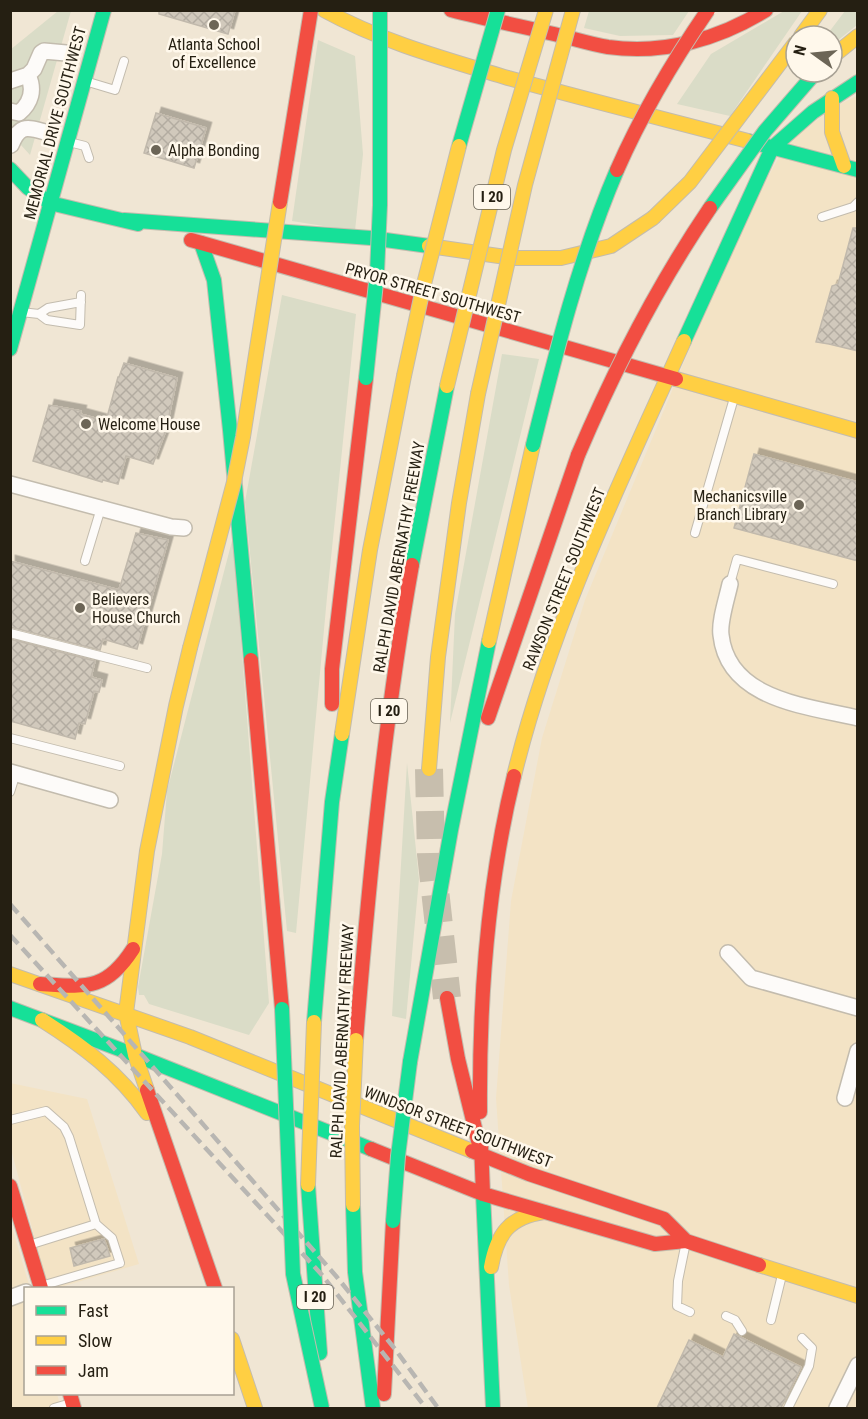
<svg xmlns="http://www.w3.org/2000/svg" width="868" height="1419" viewBox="0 0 868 1419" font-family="'Roboto Condensed',sans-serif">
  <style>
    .built { fill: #f3e3c5 }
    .green { fill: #dadcc7 }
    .building { fill: url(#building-cross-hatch); stroke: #c1b9ac; stroke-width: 1.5; filter: url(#shadow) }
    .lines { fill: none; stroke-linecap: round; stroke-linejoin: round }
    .highway-tunnel { stroke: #c7bead; stroke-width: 28; stroke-dasharray: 28 14; stroke-linecap: butt }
    .lane-casing { stroke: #c3bcae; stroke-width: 10 }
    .street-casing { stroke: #c3bcae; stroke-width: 18 }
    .fast-casing { stroke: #c3bcae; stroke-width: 16 }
    .slow-casing { stroke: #c3bcae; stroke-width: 16 }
    .jam-casing { stroke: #c3bcae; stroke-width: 16 }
    .lane { stroke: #fdfbf9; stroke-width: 8 }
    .street { stroke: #fdfbf9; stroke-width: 15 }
    .fast { stroke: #16e098; stroke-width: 14 }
    .slow { stroke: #ffcf43; stroke-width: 14 }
    .jam { stroke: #f24e42; stroke-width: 14 }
    .rail { stroke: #b8b6b2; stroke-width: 4.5; stroke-dasharray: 12 6; stroke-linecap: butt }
    .fast-bridge-casing { stroke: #c3bcae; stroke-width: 16; stroke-linecap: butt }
    .slow-bridge-casing { stroke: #c3bcae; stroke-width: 16; stroke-linecap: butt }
    .jam-bridge-casing { stroke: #c3bcae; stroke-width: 16; stroke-linecap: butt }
    .fast-bridge { stroke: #16e098; stroke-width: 14 }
    .slow-bridge { stroke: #ffcf43; stroke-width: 14 }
    .jam-bridge { stroke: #f24e42; stroke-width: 14 }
    .poi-dot { fill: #6c6556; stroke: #fff8eb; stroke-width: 2 }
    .labels { text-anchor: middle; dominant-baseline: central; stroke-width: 5; stroke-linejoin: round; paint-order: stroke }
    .shield { fill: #fff8eb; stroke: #666053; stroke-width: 1.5 }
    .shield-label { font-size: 15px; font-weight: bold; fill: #251f12 }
    .poi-label { font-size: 16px; fill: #251f12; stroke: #fff8eb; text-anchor: start }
    .street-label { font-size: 16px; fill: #251f12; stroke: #fff8eb }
  </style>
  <defs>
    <pattern id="building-cross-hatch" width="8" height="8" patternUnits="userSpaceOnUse" patternTransform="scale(1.5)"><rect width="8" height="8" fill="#d1c9bc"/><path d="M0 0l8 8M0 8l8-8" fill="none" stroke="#b3aca1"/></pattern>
    <filter id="shadow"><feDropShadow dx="5.5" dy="-5.5" stdDeviation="0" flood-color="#0004"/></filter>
  </defs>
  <rect width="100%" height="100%" fill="#f0e6d4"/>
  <path class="built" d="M857,96V1408H528L509,1285L496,1098L511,901L542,738L585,600L741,225L787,143L836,106Z
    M10,1083L87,1099L139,1264L57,1288H46L36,1243L11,1149Z
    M10,1221L30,1288H26V1394H57L61,1408H11Z"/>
  <path class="green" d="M58,11H71L30,155L11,134L10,50Z
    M589,11H689L673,35L620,36L584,28Z
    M784,11H802L730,116L677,104L711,54Z
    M845,11H857V25L832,45V36H826Z
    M318,40L355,56L363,154L355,231L292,221Z
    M282,295L356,314L327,597L296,933L287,931L245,502Z
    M502,354L539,359L450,723L455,614Z
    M233,537L269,1003L249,1035L149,1004L144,995H139L138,987L162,854L167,791Z
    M407,763L419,879L406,1019L392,1016Z"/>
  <path class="building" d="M159,10H235L228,34L159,14Z
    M156,113L206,128L194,168L144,153Z
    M853,228H858V351L829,344L816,342L832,286L838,284Z
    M124,363L177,378L166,430L153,464L126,456L118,484L103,480L102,482L33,461L49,405L81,411L80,414L106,421L118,377H119Z
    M754,454L858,482V561L734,528Z
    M136,533L168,540L137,649L103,639L100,650L10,627V561L119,590Z
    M10,639L95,661L91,677L102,680L99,692L94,691L85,724L79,723L75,739L10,721Z
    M104,1239L110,1256L74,1266L70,1248Z
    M734,1334L801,1367L781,1408H657L689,1340L723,1357Z"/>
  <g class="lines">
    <path class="highway-tunnel" d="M429,769L431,854L447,998"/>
    <g class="lane-casing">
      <path id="lane" d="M85,81L115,90L124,61
        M69,142L85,146L89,158
        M822,217L853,207L858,202
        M21,312L39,314L47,320L80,325L81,295
        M39,314L48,308L81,302
        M695,533L734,398
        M85,561L101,508
        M730,584L737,559L833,584
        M10,633L147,668
        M10,738L120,766
        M10,792L16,773
        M10,1120L46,1111L64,1127L69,1137L96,1224L112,1238L120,1263L41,1286
        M686,1242L678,1281L677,1306L690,1312
        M29,1245L96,1224
        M726,1316L735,1320L742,1331
        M771,1320L782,1275
        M54,1408L71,1403
        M788,1408L809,1366L812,1348L802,1338"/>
    </g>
    <g class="street-casing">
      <path id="street" d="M10,81L28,75L34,69L41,53L44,51L66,53
        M10,111L19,113C31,103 35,90 28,75
        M11,145C19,126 25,126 45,132
        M10,484L171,527L184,528
        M730,584C727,598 719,622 721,635C728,700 807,706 858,718
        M10,772L110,800
        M728,953L751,978L858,1008
        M845,1098L858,1051
        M10,1298L26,1292
        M837,1408L858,1365"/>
    </g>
    <g class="fast-casing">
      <path id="fast" d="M748,141L858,170
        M10,169L28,188L50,203L138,224
        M124,220L371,238L429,246
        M201,243L214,280L230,430L251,660
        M684,341L772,148L813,112L858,82
        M10,349L104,10
        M412,565L447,386
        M10,1008L135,1055L371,1149
        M314,1022L332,802L342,734
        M410,1062L451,830L489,641
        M308,1185L320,1353
        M483,1194L493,1408
        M353,1205L355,1272L373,1408"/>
    </g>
    <g class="slow-casing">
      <path id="slow" d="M324,10C382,42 445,59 508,78C588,100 668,120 748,141
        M801,36L820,10
        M832,57L858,36
        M832,98V132L844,166
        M429,246L513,258H561L611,246L653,218
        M676,379L858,431
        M489,641L533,445
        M342,734L370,550L404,376
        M429,769L438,657L459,503L478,394
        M514,776C551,624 620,483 684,341
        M10,974L190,1037L472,1151
        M42,1020C83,1046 119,1073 147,1113
        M147,1090L135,1055L126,1013L147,851L176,706L190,648
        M759,1265L858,1296
        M491,1267C497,1234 509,1217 544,1212
        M232,1339L255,1408"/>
    </g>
    <g class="jam-casing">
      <path id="jam" d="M451,10C485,19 520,26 554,34C572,38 590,44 608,47C664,55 719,39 766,10
        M191,240L676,379
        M251,660L282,1009
        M332,704V669L366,378
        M488,718L578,455
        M40,984C86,987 106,991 133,949
        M447,998L458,1059L482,1157
        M356,1040C369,881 384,722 412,565
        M147,1090L215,1288
        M480,1112C479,999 487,886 514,776
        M481,1143L483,1194
        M371,1149L483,1194L655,1244L686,1241L759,1265
        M472,1151L529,1174L664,1219L686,1241
        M10,1186L41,1288
        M70,1394L74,1408
        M384,1394L393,1221"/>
    </g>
    <use href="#lane" class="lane"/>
    <use href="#street" class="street"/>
    <use href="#fast" class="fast"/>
    <use href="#slow" class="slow"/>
    <use href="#jam" class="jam"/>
    <path class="rail" d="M10,904L336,1276L395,1349L438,1408
      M10,935L322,1275L426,1408"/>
    <g class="fast-bridge-casing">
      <path id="fast-bridge" d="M459,146L498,10
        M710,208L765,131L816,72
        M366,378L377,273L380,205V10
        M533,445C556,352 579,259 617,170
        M282,1009L293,1274L322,1408
        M393,1221L398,1156L410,1062"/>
    </g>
    <g class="slow-bridge-casing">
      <path id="slow-bridge" d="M653,218L690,182L796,42
        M404,376L424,284L459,146
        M447,386L504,150L546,10
        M478,394L525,185L573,10
        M190,648L234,482L243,437L280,202
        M308,1185L314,1022
        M353,1205L352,1126L356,1040"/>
    </g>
    <g class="jam-bridge-casing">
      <path id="jam-bridge" d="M617,170C642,113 673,61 708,10
        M280,202L311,10
        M578,455C615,368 657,286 710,208"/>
    </g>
    <use href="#fast-bridge" class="fast-bridge"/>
    <use href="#slow-bridge" class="slow-bridge"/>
    <use href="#jam-bridge" class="jam-bridge"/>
  </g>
  <g class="poi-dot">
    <circle cx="214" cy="25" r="6"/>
    <circle cx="156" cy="150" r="6"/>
    <circle cx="86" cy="424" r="6"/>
    <circle cx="799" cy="505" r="6"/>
    <circle cx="80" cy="608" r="6"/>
  </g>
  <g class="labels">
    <g class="shield">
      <rect x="474" y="185" width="36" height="24" rx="4.5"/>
      <rect x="371" y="699" width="36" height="24" rx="4.5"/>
      <rect x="297" y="1285" width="36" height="24" rx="4.5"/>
    </g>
    <g class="shield-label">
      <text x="492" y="197">I 20</text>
      <text x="389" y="711">I 20</text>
      <text x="315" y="1297">I 20</text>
    </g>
    <g class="poi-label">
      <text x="214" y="44" text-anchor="middle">Atlanta School<tspan x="214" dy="18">of Excellence</tspan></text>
      <text x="168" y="150">Alpha Bonding</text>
      <text x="98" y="424">Welcome House</text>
      <text x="787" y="496" text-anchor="end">Mechanicsville<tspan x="787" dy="18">Branch Library</tspan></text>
      <text x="92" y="599">Believers<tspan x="92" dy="18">House Church</tspan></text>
    </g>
    <g class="street-label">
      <text transform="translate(55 123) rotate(-75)">MEMORIAL DRIVE SOUTHWEST</text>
      <text transform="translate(433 293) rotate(16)">PRYOR STREET SOUTHWEST</text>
      <text transform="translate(399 557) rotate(-80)">RALPH DAVID ABERNATHY FREEWAY</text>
      <text transform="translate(564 579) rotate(-68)">RAWSON STREET SOUTHWEST</text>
      <text transform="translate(342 1041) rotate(-87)">RALPH DAVID ABERNATHY FREEWAY</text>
      <text transform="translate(458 1127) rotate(21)">WINDSOR STREET SOUTHWEST</text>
    </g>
  </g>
  <rect width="868" height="1419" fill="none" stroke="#251f12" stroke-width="24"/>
  <rect x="24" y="1287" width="210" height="108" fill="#fff8eb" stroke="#a8a194" stroke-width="1.5"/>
  <rect x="36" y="1306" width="30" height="9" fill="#16e098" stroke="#a8a194" stroke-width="1.5"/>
  <text x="78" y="1317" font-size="18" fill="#251f12">Fast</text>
  <rect x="36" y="1336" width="30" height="9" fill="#ffcf43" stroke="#a8a194" stroke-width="1.5"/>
  <text x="78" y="1347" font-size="18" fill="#251f12">Slow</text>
  <rect x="36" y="1366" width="30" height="9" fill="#f24e42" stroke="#a8a194" stroke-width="1.5"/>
  <text x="78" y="1377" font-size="18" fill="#251f12">Jam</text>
  <g transform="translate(814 54) rotate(285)"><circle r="28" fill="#fff8eb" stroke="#a8a194" stroke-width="1.5"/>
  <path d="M0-4.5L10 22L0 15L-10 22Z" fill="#6c6556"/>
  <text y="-9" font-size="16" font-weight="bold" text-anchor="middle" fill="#251f12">N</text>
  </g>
</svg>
